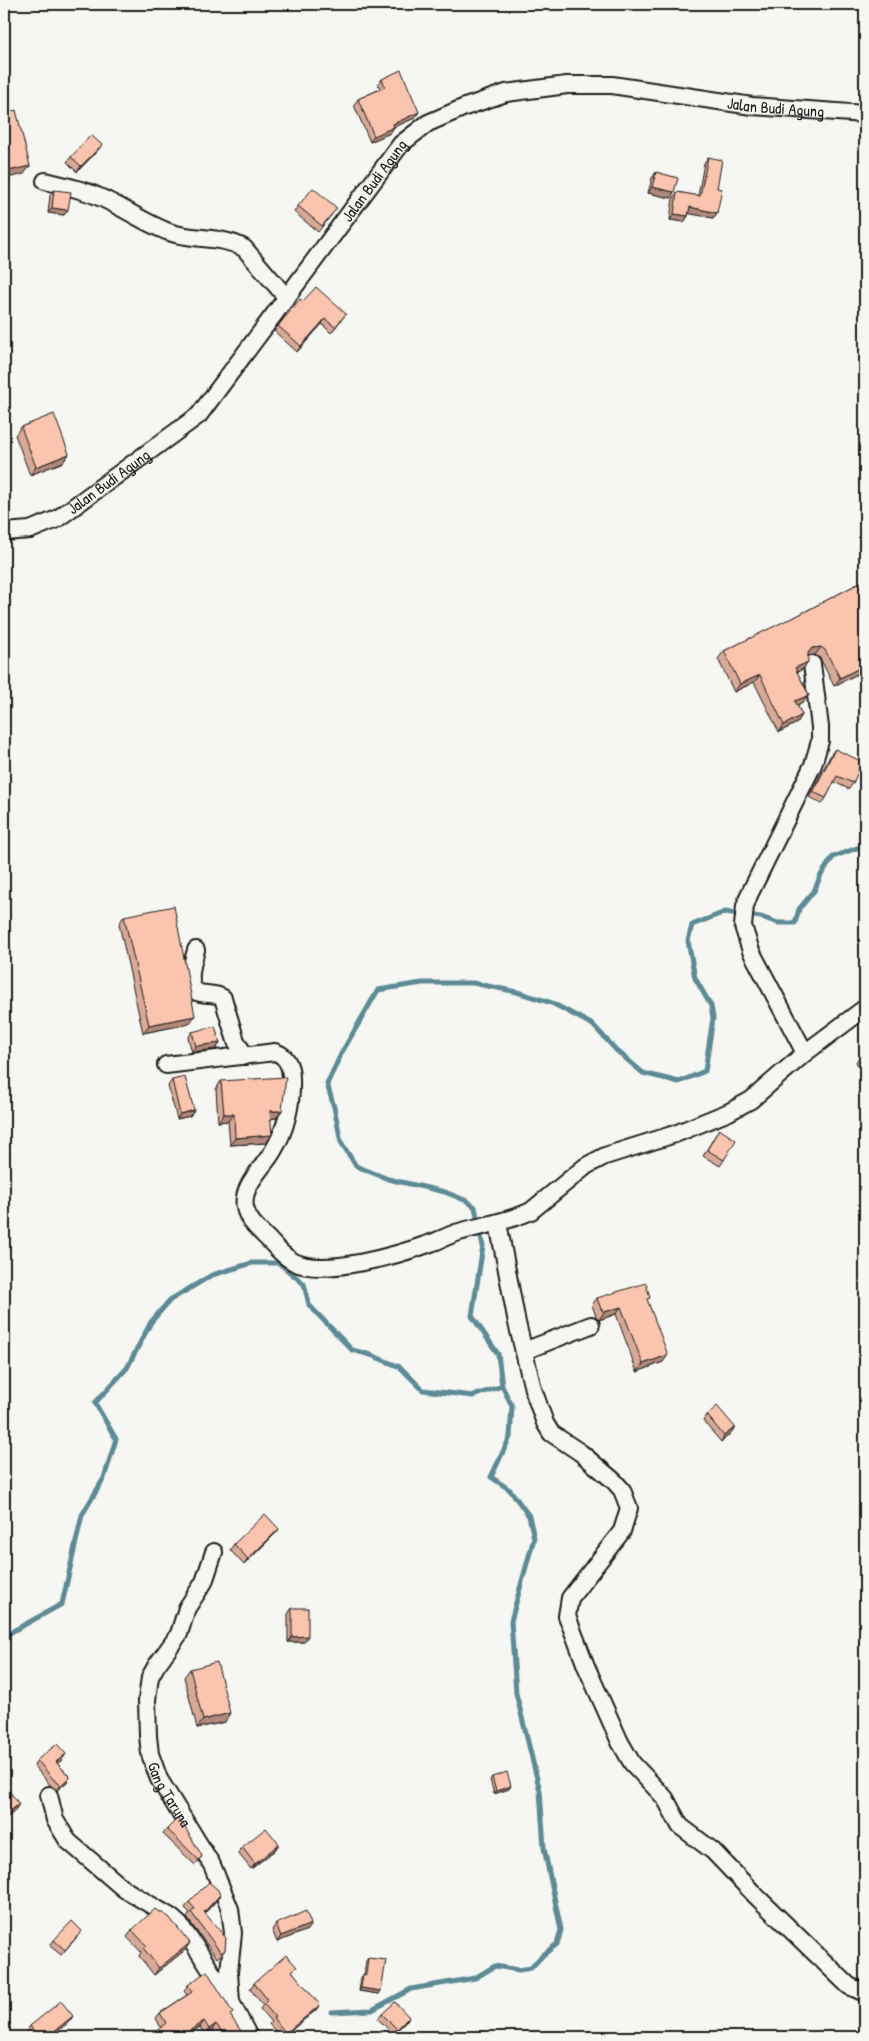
<svg xmlns="http://www.w3.org/2000/svg" width="869" height="2041" viewBox="0 0 869 2041" font-family="'Patrick Hand',sans-serif">
  <style>
    .lines { fill: none; stroke-linecap: round; stroke-linejoin: round }
    .stream { stroke: #5c8a95; stroke-width: 5 }
    .minor-casing { stroke: #1c1c1c; stroke-width: 20 }
    .minor { stroke: #f6f6f2; stroke-width: 16 }
    .wall { fill: #d8a996; stroke: #1c1c1c }
    .shaded-wall { fill: #b0897a; stroke: #1c1c1c }
    .building { fill: #fbc4ae; stroke: #1c1c1c }
    .labels { text-anchor: middle; dominant-baseline: central; stroke-width: 4.5; stroke-linejoin: round; paint-order: stroke }
    .street-label { font-size: 16px; fill: #1c1c1c; stroke: #f6f6f2 }
  </style>
  <rect width="100%" height="100%" fill="#f6f6f2"/>
  <filter id="ink" filterUnits="userSpaceOnUse"><feTurbulence type="fractalNoise" baseFrequency=".02" numOctaves="2"/><feDisplacementMap in="SourceGraphic" scale="10" xChannelSelector="R" yChannelSelector="G"/><feConvolveMatrix kernelMatrix="1 2 1 2 8 2 1 2 1" color-interpolation-filters="sRGB"/></filter>
  <g filter="url(#ink)">
    <g class="lines">
      <path class="stream" d="M865,776L862,777L865,790
        M502,1386L498,1354L472,1316L483,1246L475,1207L467,1201L445,1192L388,1179L356,1166L341,1142L334,1107L327,1084L342,1052L378,990L422,983H473L517,992L552,1003L593,1025L616,1050L643,1073L679,1082L705,1071L713,1018L711,1006L695,978L688,941L692,925L725,912L761,917L778,923H795L799,909L814,891L821,875L833,857L865,845
        M4,1636L62,1604L82,1515L104,1478L116,1439L95,1403L127,1368L151,1322L170,1300L212,1275L252,1263H279L304,1284L309,1305L352,1350L371,1355L400,1367L423,1390L473,1396L502,1386L512,1406L510,1437L491,1477L510,1490L529,1516L534,1538L511,1621L516,1693L540,1791L544,1848L561,1930L557,1944L543,1955L531,1968L519,1970L495,1966L475,1978L411,1989L372,2010L331,2012"/>
      <g class="minor-casing">
        <g id="minor">
          <path d="M45,181C62,185 81,189 97,196C122,206 144,223 169,232C194,241 220,235 244,248L287,298"/>
          <path id="s1" d="M4,532L30,530L57,519L199,415L401,144L428,123L465,107L506,93L567,85H612L752,106L865,114"/>
          <path d="M196,950C193,961 184,989 200,993C209,995 216,993 223,998L236,1041L245,1056"/>
          <path d="M805,1053L751,951L743,926L745,906L749,895L813,765L820,741V727L812,664"/>
          <path d="M166,1065L275,1052C287,1056 291,1066 291,1079C292,1103 286,1130 273,1151C264,1167 241,1186 245,1207C247,1220 260,1231 269,1240C276,1248 284,1257 294,1262C324,1277 401,1254 431,1243C440,1240 449,1235 459,1232C483,1225 508,1222 531,1211L586,1166L605,1156L675,1134L729,1112L751,1100L805,1053L865,1008"/>
          <path d="M498,1223L517,1323L533,1389L545,1423L551,1433L581,1453L614,1481L622,1490L629,1508L622,1531L570,1598L567,1616L586,1666L620,1742L632,1763L665,1798L680,1826L713,1851L756,1896L849,1986L865,1993"/>
          <path d="M524,1351L591,1325"/>
          <path id="s2" d="M214,1552L204,1582L187,1608L179,1634L156,1666L150,1677L147,1700L148,1736L150,1754L159,1779L212,1865L230,1909L233,1933L229,1972L231,2002L249,2037"/>
          <path d="M49,1795L55,1820L68,1841L124,1889L171,1917L179,1924L199,1952L230,2001"/>
        </g>
      </g>
      <use href="#minor" class="minor"/>
    </g>
    <path class="wall" d="M382,79L415,118L394,127L390,133L370,142L354,105L358,99L380,89L378,84Z
      M98,150L77,172L67,162L71,157Z
      M708,157L717,188V213L713,218L689,213L688,216L684,222L670,220L673,198L677,192L698,196L704,163Z
      M656,172L674,192L671,198L648,193L652,178Z
      M54,190L64,215L48,213L50,195Z
      M298,206L333,213L318,232L294,212Z
      M303,301L346,314L331,333L322,324L297,352L274,331L278,326Z
      M21,427L69,454L63,462L30,475L15,435Z
      M865,580V670L834,686L820,658L815,655L808,656L803,669L797,672L809,695L803,702L797,705L802,715L797,723L779,732L754,682L734,692L718,659L724,651L789,620Z
      M835,749L853,783L849,789L834,782L826,798L822,804L809,797L831,754Z
      M124,916L189,1024L143,1033L119,924Z
      M192,1032L220,1043L216,1049L192,1052L188,1038Z
      M865,1052V1077L856,1062L861,1054Z
      M172,1080L194,1110L190,1116L177,1119L168,1086Z
      M221,1081L276,1118L271,1119L266,1143L230,1145L228,1121L218,1122L216,1089Z
      M719,1129L724,1160L720,1166L703,1156Z
      M597,1298L648,1302L663,1362L637,1372L616,1314L599,1320L596,1316L592,1305Z
      M707,1415L731,1433L721,1442L703,1421Z
      M279,1529L275,1534L244,1565L230,1550L234,1544Z
      M292,1608L304,1642H288V1614Z
      M190,1669L225,1722L197,1728L184,1677Z
      M37,1760H62L57,1763L70,1777L66,1783L57,1790L50,1785L34,1766Z
      M492,1777L509,1789L494,1794L490,1780Z
      M167,1829L202,1856L195,1865L163,1834Z
      M279,1844L275,1850L251,1869L238,1853L242,1847Z
      M220,1895L216,1901L205,1913L225,1950L221,1955L217,1958L187,1918L190,1913L185,1908L189,1902Z
      M276,1924L307,1930L277,1942L272,1930Z
      M132,1930L185,1950L154,1975L139,1956L141,1952L127,1937Z
      M78,1936L61,1955L50,1946L54,1940Z
      M368,1958L379,1994L359,1991L361,1977L364,1975L366,1961Z
      M293,1972L316,2010L283,2037H280L269,2024L271,2022L260,2009L263,2005L250,1989L254,1983Z
      M188,1985L230,2016L245,2037H217L212,2030L205,2035L200,2027L184,2037H150L161,2028L156,2018L160,2013L187,1995L184,1991Z
      M382,2014L405,2023L393,2034L378,2019Z
      M73,2016L69,2022L50,2037H30L26,2032L30,2026Z"/>
    <path class="shaded-wall" d="M419,112L415,118L389,129L393,124Z
      M394,127L390,133L370,142L374,136Z
      M102,145L98,150L77,172L81,166Z
      M30,166L24,174L4,179V172Z
      M652,187L674,192L671,198L648,193Z
      M690,207L717,213L713,218L686,213Z
      M52,208L68,210L64,215L48,213Z
      M674,214L688,216L684,222L670,220Z
      M325,319L322,324L297,352L301,346Z
      M69,454L63,462L30,475L36,467Z
      M821,647L815,655L806,656L812,648Z
      M808,662L803,669L790,675L795,668Z
      M865,665V670L834,686L840,678Z
      M760,675L754,682L734,692L740,684Z
      M809,695L803,702L790,709L795,701Z
      M802,715L797,723L779,732L784,725Z
      M195,1016L189,1024L143,1033L149,1025Z
      M220,1043L216,1049L192,1052L196,1046Z
      M194,1110L190,1116L177,1119L180,1114Z
      M270,1111H282L276,1118L265,1119Z
      M224,1114H234L228,1121L218,1122Z
      M272,1135L266,1143L230,1145L235,1138Z
      M621,1307L616,1314L599,1320L604,1312Z
      M668,1355L663,1362L637,1372L643,1364Z
      M735,1427L731,1433L721,1442L724,1436Z
      M279,1529L275,1534L244,1565L248,1559Z
      M308,1636L304,1642H288L292,1637Z
      M230,1713L225,1722L197,1728L203,1720Z
      M66,1754L62,1760L52,1768L56,1762Z
      M70,1777L66,1783L57,1790L61,1785Z
      M511,1786L509,1789L494,1794L496,1791Z
      M19,1804L14,1812L4,1820V1816Z
      M279,1844L275,1850L251,1869L255,1864Z
      M220,1895L216,1901L200,1918L204,1912Z
      M311,1924L307,1930L277,1942L281,1936Z
      M190,1943L185,1950L154,1975L159,1968Z
      M361,1988L381,1991L379,1994L359,1991Z
      M320,2005L316,2010L283,2037L286,2033Z
      M73,2016L69,2022L50,2037H47Z
      M409,2017L405,2023L393,2034L397,2029Z
      M204,2021L200,2027L184,2037H180Z
      M216,2024L212,2030L205,2035L209,2029Z"/>
    <path class="building" d="M401,70L419,112L393,124L394,127L374,136L358,99L385,87L382,79Z
      M16,110L30,166L4,172V114Z
      M91,135L102,145L81,166L71,157Z
      M708,157L722,160L717,188L722,189L717,213L690,207L688,216L674,214L677,192L700,196Z
      M656,172L678,178L674,192L652,187Z
      M313,188L337,208L322,226L298,206Z
      M54,190L71,192L68,210L52,208Z
      M316,287L346,314L335,327L325,319L301,346L278,326L300,299L303,301Z
      M54,414L69,454L36,467L21,427Z
      M865,580V665L840,678L825,650L821,647L812,648L808,653V662L795,668L809,695L795,701L802,715L784,725L760,675L740,684L724,651L789,619V620Z
      M835,749L863,762L853,783L837,776L826,798L813,792Z
      M174,906L195,1016L149,1025L124,916Z
      M215,1026L220,1043L196,1046L192,1032Z
      M865,1052V1061L861,1054Z
      M185,1077L194,1110L180,1114L172,1080Z
      M286,1077L282,1111H270L272,1135L235,1138L234,1114H224L221,1081Z
      M719,1129L736,1140L724,1160L707,1150Z
      M646,1283L650,1298L647,1299L668,1355L643,1364L621,1307L604,1312L601,1309L597,1298Z
      M717,1406L735,1427L724,1436L707,1415Z
      M265,1514L279,1529L248,1559L234,1544Z
      M292,1608H308V1636L292,1637Z
      M217,1662L230,1713L203,1720L190,1669Z
      M57,1744L66,1754L56,1762L70,1777L61,1785L54,1780L37,1760Z
      M507,1772L511,1786L496,1791L492,1777Z
      M4,1784L19,1804L4,1816Z
      M177,1819L183,1824L202,1856L199,1860L167,1829Z
      M266,1828L279,1844L255,1864L242,1847Z
      M209,1882L218,1890L220,1895L204,1912L226,1938L225,1950L221,1953L191,1912L195,1909L189,1902Z
      M155,1909L169,1917L190,1943L159,1968L144,1949L147,1946L132,1930Z
      M306,1911L311,1924L281,1936L276,1924Z
      M72,1921L82,1931L65,1950L54,1940Z
      M286,1955L297,1967L292,1971L320,2005L286,2033L273,2018L275,2017L264,2004L268,2000L254,1983Z
      M368,1958L386,1960L381,1991L361,1988L363,1974L366,1975Z
      M207,1971L233,2013L230,2015L245,2037H226L216,2024L209,2029L204,2021L180,2037H153L152,2035L166,2023L160,2013L192,1992L188,1985Z
      M61,2001L73,2016L47,2037H39L30,2026Z
      M395,2002L409,2017L397,2029L382,2014Z
      M333,2032L338,2037H326Z"/>
  </g>
  <g class="labels">
    <g class="street-label">
      <text stroke="none"><textPath href="#s1" startOffset="959">Jalan Budi Agung</textPath></text>
      <text stroke="none"><textPath href="#s1" startOffset="524">Jalan Budi Agung</textPath></text>
      <text stroke="none"><textPath href="#s1" startOffset="119">Jalan Budi Agung</textPath></text>
      <text stroke="none"><textPath href="#s2" startOffset="264">Gang Taruna</textPath></text>
    </g>
  </g>
  <rect width="869" height="2041" fill="none" stroke="#f6f6f2" stroke-width="20"/>
  <rect x="10" y="10" width="849" height="2021" fill="none" stroke="#1c1c1c" stroke-width="2" filter="url(#ink)"/>
</svg>
